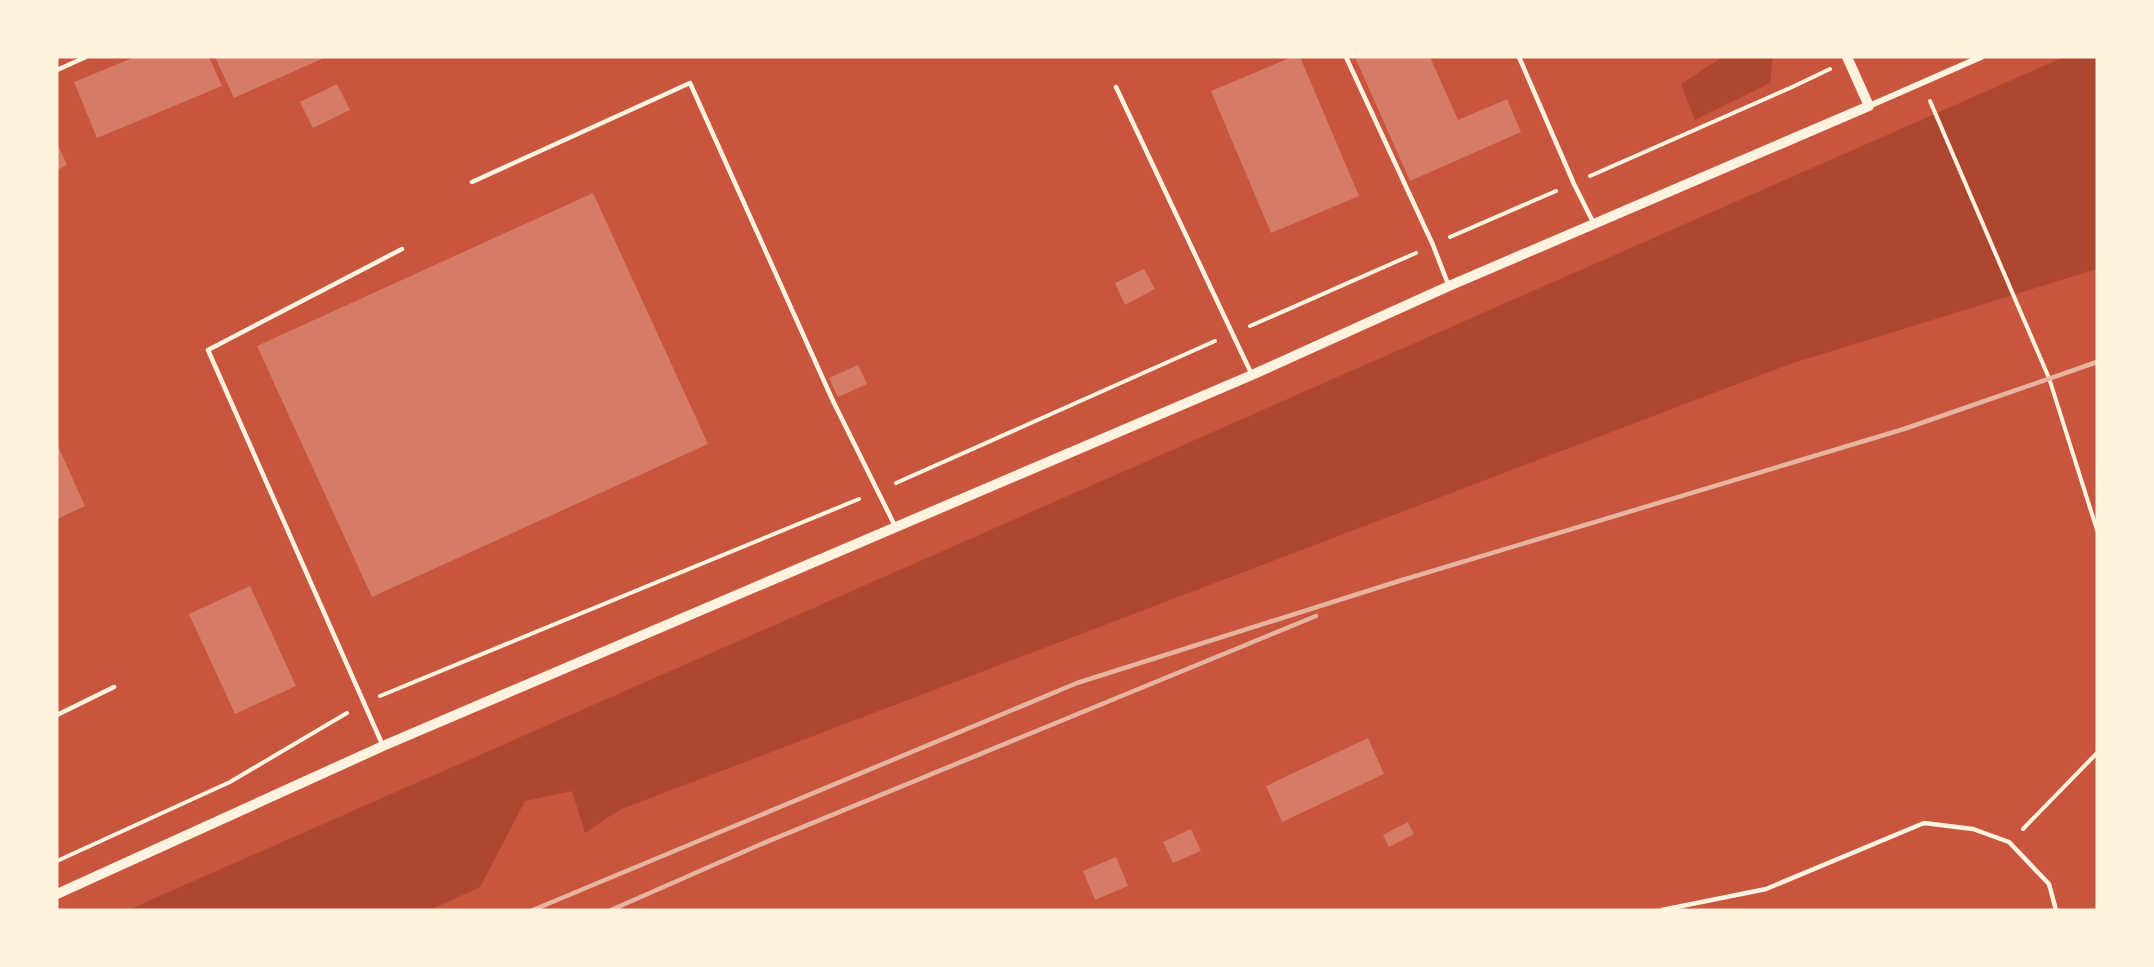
<svg xmlns="http://www.w3.org/2000/svg" width="2154" height="967" viewBox="0 0 2154 967" font-family="Inter,sans-serif">
  <style>
    .green { fill: #ae4732 }
    .building { fill: #d67c66 }
    .lines { fill: none; stroke-linecap: round; stroke-linejoin: round }
    .path { stroke: #fff3e0; stroke-width: 4 }
    .service { stroke: #fff3e0; stroke-width: 4.5 }
    .minor { stroke: #fff3e0; stroke-width: 6 }
    .tertiary { stroke: #fff3e0; stroke-width: 10 }
    .rail { stroke: #e9b49f; stroke-width: 4.5 }
  </style>
  <rect width="100%" height="100%" fill="#c8553d"/>
  <path class="green" d="M1722,57H1773L1770,83L1695,120L1681,84Z
    M2064,57H2097V269L1790,364L619,810L585,833L572,791L525,801L480,887L430,910H128Z"/>
  <path class="building" d="M135,57H209L222,86L97,138L74,82Z
    M215,57H326L234,98Z
    M1292,57H1300L1359,196L1271,233L1211,91Z
    M1355,57H1430L1458,120L1507,99L1521,132L1410,181Z
    M337,84L350,110L313,128L300,102Z
    M57,143L67,165L57,170Z
    M593,193L708,444L372,597L257,346Z
    M1144,269L1155,289L1125,305L1115,283Z
    M858,365L867,384L838,397L829,378Z
    M57,444L85,506L57,519Z
    M250,586L296,686L235,714L189,614Z
    M1368,738L1384,774L1282,822L1266,786Z
    M1408,822L1414,834L1389,847L1383,835Z
    M1191,829L1201,851L1173,863L1163,842Z
    M1116,857L1128,886L1095,900L1083,871Z"/>
  <g class="lines">
    <path class="path" d="M1930,101L2049,378L2097,530
      M1590,176L1790,88L1830,69
      M1450,237L1556,191
      M1250,326L1416,253
      M896,483L1215,341
      M380,696L859,499
      M2023,829L2097,753
      M57,861L230,782L347,713"/>
    <path class="service" d="M1346,57L1433,245L1448,284
      M1519,57L1574,184L1594,224
      M57,70L86,57
      M1116,87L1252,375
      M472,182L690,83L833,401L895,526
      M57,715L114,687
      M383,746L208,350L402,249
      M1662,910L1766,889L1924,823L1973,829L2009,842L2049,884L2056,910"/>
    <path class="minor" d="M1869,106L1981,57"/>
    <path class="tertiary" d="M57,894L383,746L1252,375L1449,286L1869,106L1847,57"/>
    <path class="rail" d="M533,910L1077,683L1399,581L1904,429L2097,362
      M611,910L759,845L1316,616"/>
  </g>
  <rect width="2154" height="967" fill="none" stroke="#fff3e0" stroke-width="117"/>
</svg>
